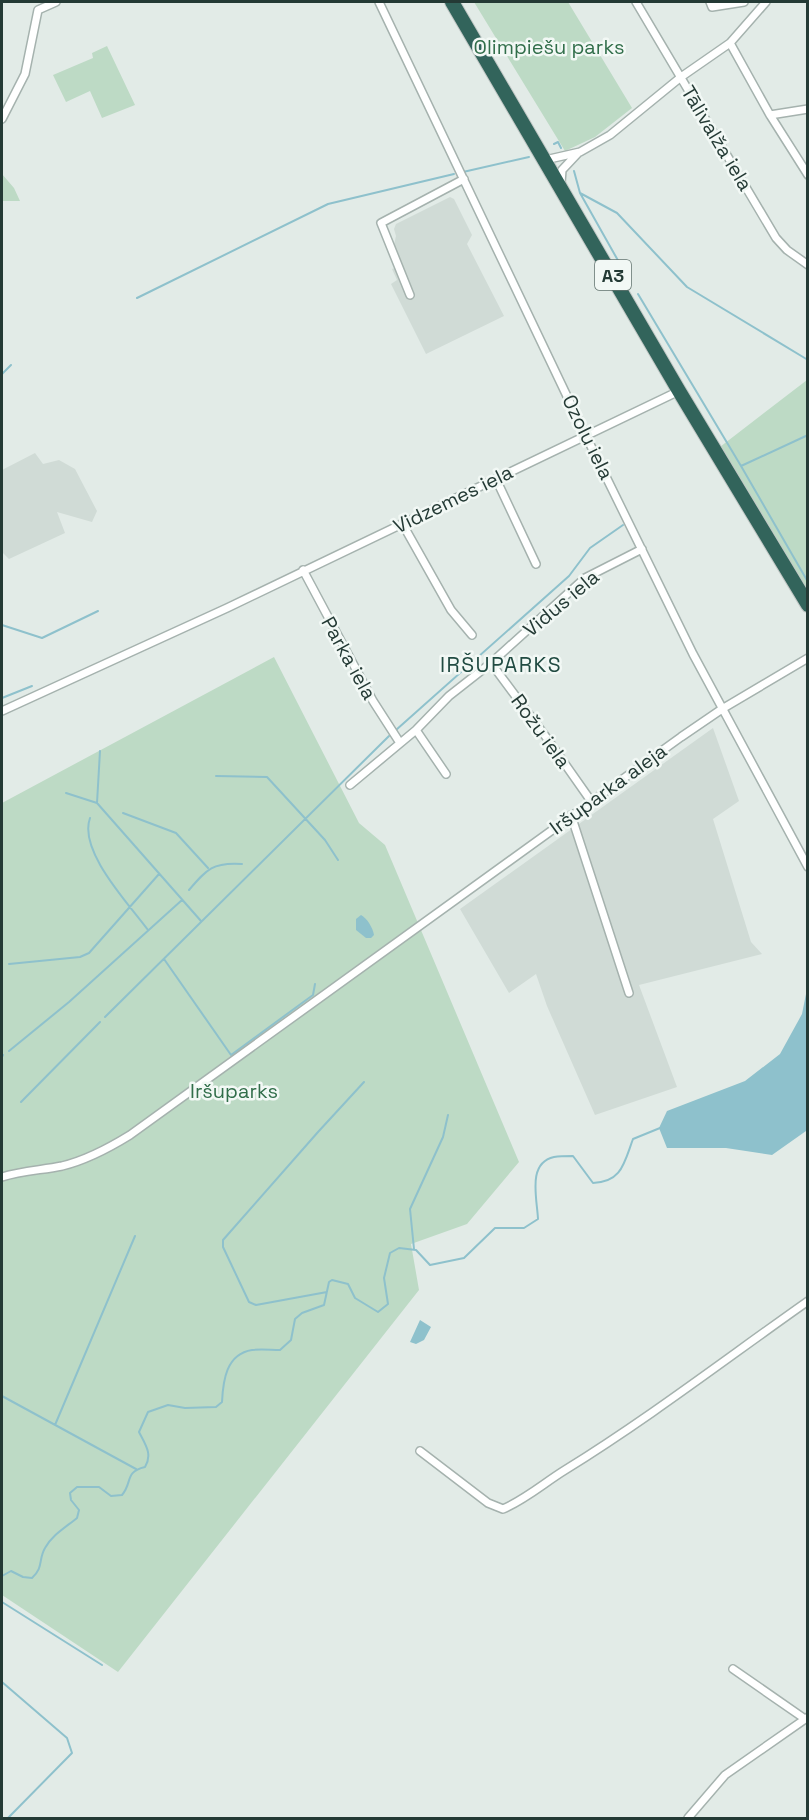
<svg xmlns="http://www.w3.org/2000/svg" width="809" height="1820" viewBox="0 0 809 1820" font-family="'Space Grotesk',sans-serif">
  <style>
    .built { fill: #d0dbd6 }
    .green { fill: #bddac5 }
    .water { fill: #8ec1cc }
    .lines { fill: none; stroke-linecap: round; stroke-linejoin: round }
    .stream { stroke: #8ec1cc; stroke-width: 2 }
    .street-casing { stroke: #a5b2ae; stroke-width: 10 }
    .highway-casing { stroke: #c2c8c6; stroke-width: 16 }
    .street { stroke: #fff; stroke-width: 7 }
    .highway { stroke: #32645b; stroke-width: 14 }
    .labels { text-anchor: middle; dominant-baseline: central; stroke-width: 5; stroke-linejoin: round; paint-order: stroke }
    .shield { fill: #f2f8f5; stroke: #62736f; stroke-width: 1.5 }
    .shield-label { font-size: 18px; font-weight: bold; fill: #243a35 }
    .park-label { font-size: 20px; fill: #316e4a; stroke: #f2f8f5 }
    .street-label { font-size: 20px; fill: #243a35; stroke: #f2f8f5 }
    .neighbourhood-label { font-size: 21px; letter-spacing: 1.5px; fill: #214b42; stroke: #f2f8f5 }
  </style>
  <rect width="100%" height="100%" fill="#e2ebe7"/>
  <path class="built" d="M450,197L454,199L472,235L467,244L504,316L426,354L391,284L397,280L392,269L402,265L394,245L396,236L394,229L396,224Z
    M35,453L43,464L59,460L75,469L97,511L92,522L57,512L65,533L9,559L2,552V470Z
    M713,728L739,801L713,819L751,942L762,954L639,985L677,1087L595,1115L547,1006L536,974L509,993L460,909Z"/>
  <path class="green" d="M474,2H568L632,108L595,137L565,151Z
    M107,46L135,105L102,118L90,91L66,102L53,75L93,58L92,53Z
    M2,174L14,188L20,201H2Z
    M807,380V605L716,450Z
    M274,657L359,823L385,845L519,1162L467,1224L411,1244L419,1290L118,1672L2,1595V803Z"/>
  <path class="water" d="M361,915C367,918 373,928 374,935L371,938H366L356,930V919Z
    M807,989L808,1128L806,1131L772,1155L726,1148H667L659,1128L667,1111L745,1081L780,1054L802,1014Z
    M420,1320L431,1327L424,1340L416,1344L410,1342Z"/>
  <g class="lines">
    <path class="stream" d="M554,144L558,142L561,148
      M574,171L580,193L629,280
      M463,172L529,157
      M580,193L617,213L687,287L808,360
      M638,294L741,466L808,582
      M137,298L328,204L454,174
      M2,374L11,365
      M741,466L808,435
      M2,625L42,638L98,611
      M2,698L32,686
      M396,730L569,576L590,548L623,525
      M100,751L97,803L201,921
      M216,776L267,777L325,840L338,860
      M66,793L97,803
      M123,813L176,833L208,868
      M90,818C78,851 129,904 148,930
      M189,890C207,869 213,862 242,864
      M164,959L231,1055L313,995L315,984
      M9,964L80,957L89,953L159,874
      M105,1017L389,736
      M9,1051L69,1002L182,900
      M2,1057L3,1055
      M21,1102L100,1022
      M414,1249L410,1209L443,1137L448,1115
      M327,1292L256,1305L249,1302L223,1247V1240L318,1132L364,1082
      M2,1396L136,1469
      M55,1425L135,1236
      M2,1576L11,1571L23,1577L32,1578C44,1567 38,1560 45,1548C52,1535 66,1527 77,1518L79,1510L71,1500L70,1493L77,1487H99L111,1496L122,1495C133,1482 124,1472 145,1467C153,1454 145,1444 139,1432L148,1412L168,1405L185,1408L216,1407L222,1402C223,1381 226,1354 252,1350C261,1349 271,1350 280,1350L291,1340L295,1319L302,1313L324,1305L329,1282L332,1280L348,1284L355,1298L378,1312L388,1304L384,1278L390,1253L399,1248L416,1250L430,1265L464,1258L495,1228H524L538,1219C537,1198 527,1163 554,1157C560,1156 567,1156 573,1156L593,1183C622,1182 624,1163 633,1139L660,1128
      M2,1602L102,1665
      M2,1682L67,1738L72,1753L8,1818"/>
    <g class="street-casing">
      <path id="street" d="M379,2L586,436L693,654L808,867
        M636,2L776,238L787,250L808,265
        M710,2L712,7L744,2
        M730,43L770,115L808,175
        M770,115L808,109
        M2,119L25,74L38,10L56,2
        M545,160L580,152L610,135L681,77L730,43L766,2
        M561,183L562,170L578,153
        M410,295L381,223L464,179
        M496,479L536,564
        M402,523L451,610L472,635
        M303,570L373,701L400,743
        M491,663L546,737L591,801
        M2,711L227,608L679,391
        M416,730L446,774
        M350,785L416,730L449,696L491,663L585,578L642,549
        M571,815L629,993
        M2,1177C21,1171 42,1170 62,1166C87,1160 109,1148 130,1135L681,737L722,709L808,658
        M420,1451L488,1503L503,1509C526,1499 544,1483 565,1470C649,1418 727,1358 808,1301
        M733,1669L805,1719
        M688,1818L725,1775L808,1717"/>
    </g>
    <g class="highway-casing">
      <path id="highway" d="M452,2L679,391L808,605"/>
    </g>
    <use href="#street" class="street"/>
    <use href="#highway" class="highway"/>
  </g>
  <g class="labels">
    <rect class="shield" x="595" y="260" width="36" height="30" rx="4.5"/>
    <g class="shield-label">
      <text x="613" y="275">A3</text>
    </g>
    <g class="park-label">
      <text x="549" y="47">Olimpiešu parks</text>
      <text x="234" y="1091">Iršuparks</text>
    </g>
    <g class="street-label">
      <text transform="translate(717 138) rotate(59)">Tālivalža iela</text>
      <text transform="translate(588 437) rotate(64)">Ozolu iela</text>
      <text transform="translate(453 499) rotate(-26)">Vidzemes iela</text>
      <text transform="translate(561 603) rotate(-40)">Vidus iela</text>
      <text transform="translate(349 658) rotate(61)">Parka iela</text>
      <text transform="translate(541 731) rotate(54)">Rožu iela</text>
      <text transform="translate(608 789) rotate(-36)">Iršuparka aleja</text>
    </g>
    <g class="neighbourhood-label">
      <text x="501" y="664">IRŠUPARKS</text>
    </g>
  </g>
  <rect width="809" height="1820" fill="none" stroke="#243a35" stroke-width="6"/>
</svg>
